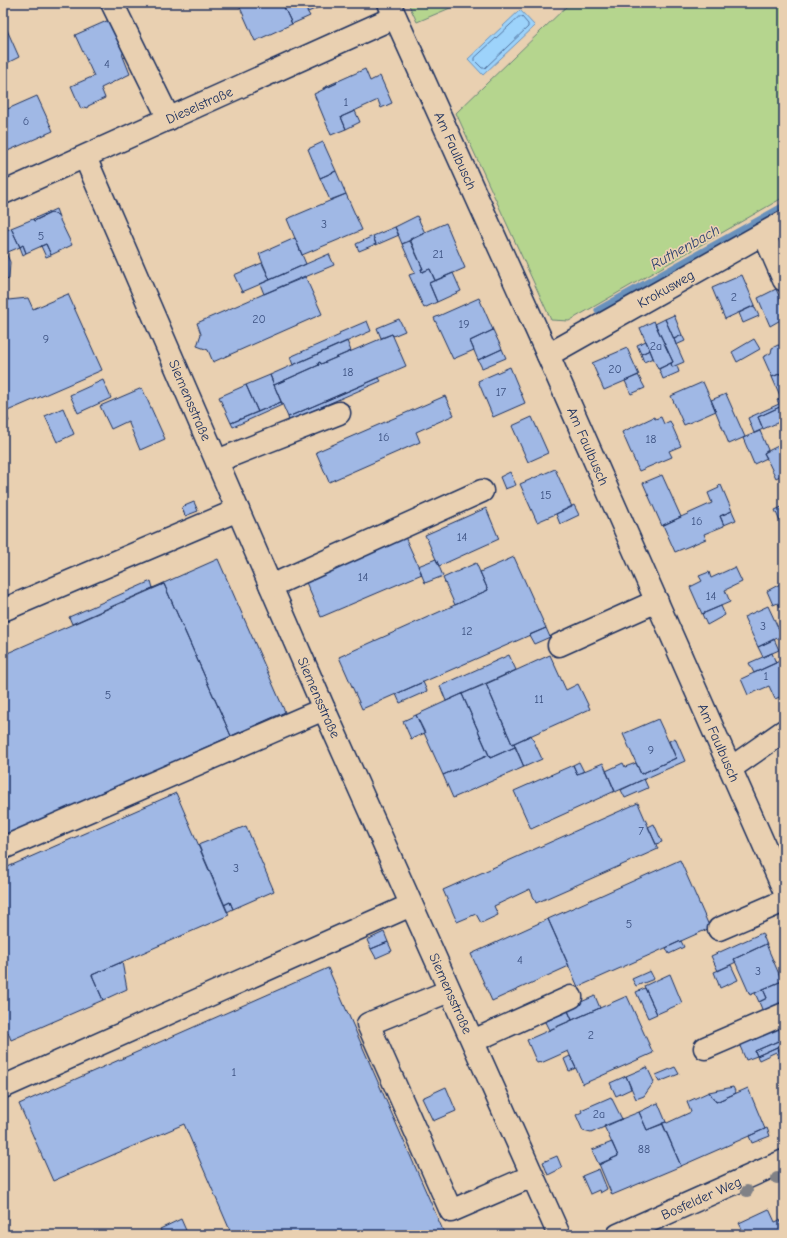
<svg xmlns="http://www.w3.org/2000/svg" width="787" height="1238" viewBox="0 0 787 1238" font-family="'Comic Neue',sans-serif">
  <style>
    .green { fill: #b5d58e; stroke: #688276 }
    .water { fill: #9dd3fb; stroke: #6991bc }
    .lines { fill: none; stroke-linecap: round; stroke-linejoin: round }
    .shore { stroke: #4f719d; stroke-width: 1 }
    .stream { stroke: #6991bc; stroke-width: 7 }
    .building { fill: #a0b8e5; stroke: #1b2f5e }
    .minor-casing { stroke: #1b2f5e; stroke-width: 25 }
    .minor { stroke: #e9d0b1; stroke-width: 22 }
    .tree { fill: #808186 }
    .labels { text-anchor: middle; dominant-baseline: central; stroke-width: 3.5; stroke-linejoin: round; paint-order: stroke }
    .number-label { font-size: 12px; fill: #3c5180 }
    .street-label { font-size: 14px; fill: #1b2f5e; stroke: #e9d0b1 }
    .water-label { font-size: 15px; font-style: italic; fill: #283f6e; stroke: #e9d0b1 }
  </style>
  <rect width="100%" height="100%" fill="#e9d0b1"/>
  <filter id="ink" filterUnits="userSpaceOnUse"><feTurbulence type="fractalNoise" baseFrequency=".025" numOctaves="2"/><feDisplacementMap in="SourceGraphic" scale="8" xChannelSelector="R" yChannelSelector="G"/><feConvolveMatrix kernelMatrix="1 2 1 2 8 2 1 2 1" color-interpolation-filters="sRGB"/></filter>
  <g filter="url(#ink)">
    <path class="green" d="M408,3H462L417,22Z
      M570,3H784V197L569,321L551,320L456,113Z"/>
    <path class="water" d="M520,10L535,26L483,75L468,59Z"/>
    <g class="lines">
      <path class="shore" d="M519,17H522L528,24V27L485,68H482L475,61V58Z"/>
      <path class="stream" d="M598,310L784,206"/>
    </g>
    <path class="building" d="M238,3H282L292,24L255,41Z
      M282,3H302L310,16L292,24Z
      M302,3H318L305,9Z
      M318,3H328L308,12L306,8Z
      M109,20L124,53L122,54L130,74L101,88L105,98L88,106V107L86,108L85,107L81,109L71,86L94,76L75,35Z
      M7,30L19,57L3,65V32Z
      M365,69L370,81L380,76L392,103L381,108L378,100L341,117L346,129L331,135L314,94L337,83L336,82Z
      M336,82L337,83L323,89V88Z
      M37,96L53,131L3,153V111Z
      M355,111L360,122L346,129L341,117Z
      M323,142L336,171L320,178L308,149Z
      M336,171L346,194L330,200L320,178Z
      M346,194L362,230L302,255L287,219Z
      M56,209L59,217L55,214L51,213L34,221L33,219Z
      M50,213H53L58,216L72,245L51,255L46,244L26,253L23,245L20,247L11,228L33,219L34,221Z
      M417,216L425,233L402,244L395,227Z
      M446,223L465,268L435,281L430,269L422,272L421,269H423L410,239Z
      M395,227L399,235L376,245L373,236Z
      M11,228L20,247L3,254V232Z
      M373,236L376,244L359,251L356,244Z
      M295,238L306,264L270,280L259,254Z
      M410,241L423,269H421L422,272L430,269L435,280L429,283L437,302L424,308L409,275L415,273L402,244Z
      M46,244L51,255L46,257L41,246Z
      M23,245L26,253L23,255L20,247Z
      M6,253L10,262L9,279L3,281V254Z
      M329,254L334,265L264,294L260,284Z
      M262,263L270,280L242,292L234,275Z
      M453,273L461,291L437,302L429,283Z
      M742,275L755,305L725,319L712,288Z
      M305,276L322,314L213,362L208,350L197,346L201,334L197,323Z
      M776,289L784,307V318L770,326L758,298Z
      M3,290L8,300L28,298L33,309L68,294L102,370L3,413Z
      M479,298L493,330L470,341L474,350L453,359L434,318Z
      M754,306L759,316L743,323L739,313Z
      M674,315L682,335L674,339L665,319Z
      M399,319L405,331L393,336L392,334L381,338L377,328Z
      M665,319L684,362L672,367L671,363L673,362L655,324Z
      M367,321L371,331L293,365L290,357L340,335L339,333Z
      M654,321L673,362L658,369L640,328Z
      M493,330L502,349L478,360L470,341Z
      M392,334L406,366L288,417L274,385L319,365L318,363L320,362L321,364Z
      M682,335L685,341L676,345L674,339Z
      M754,339L760,349L737,362L732,352Z
      M347,341L351,351L321,364L320,362L318,363L319,365L274,385L270,375Z
      M646,341L650,350L641,354L637,345Z
      M778,345L784,347V372L772,377L763,357L771,353L772,348Z
      M627,348L639,375L604,390L592,363Z
      M502,349L506,358L482,368L478,360Z
      M650,350L653,358L644,362L641,354Z
      M671,363L672,367L677,366L679,372L663,379L659,369Z
      M510,367L525,403L493,417L478,381Z
      M784,372V396L781,398L772,377Z
      M270,375L281,402L258,412L246,385Z
      M638,375L645,388L631,394L625,381Z
      M379,378L381,381L289,421L288,417Z
      M103,380L111,398L78,413L70,395Z
      M703,382L716,411L684,425L671,396Z
      M246,385L258,412L231,423L219,397Z
      M142,388L165,439L140,450L128,421L111,429L100,406Z
      M726,394L745,437L729,444L711,400Z
      M445,396L454,415L416,432L420,442L329,482L316,452Z
      M782,398L784,405L758,417L763,429L754,433L748,418L779,404L777,400Z
      M281,402L282,405L233,427L231,423Z
      M784,405V420L763,429L758,417Z
      M63,408L74,434L57,442L45,416Z
      M3,413H5L9,421L3,424Z
      M532,417L548,453L528,462L512,426Z
      M654,417L655,419L661,417L664,424L670,421L681,446L669,451L672,457L639,471L622,432Z
      M760,431L768,450L764,453L767,458L754,464L743,438Z
      M784,443V474L776,478L764,453Z
      M555,469L572,507L537,522L520,484Z
      M510,472L516,485L505,489L500,477Z
      M662,475L681,517L662,526L643,483Z
      M721,485L732,511L720,516L724,526L704,534L706,539L675,552L663,525L712,503L708,493L719,488L718,486Z
      M194,502L198,511L185,516L182,507Z
      M574,505L579,515L560,524L556,514Z
      M784,506V531L775,510Z
      M486,508L499,539L439,566L425,535Z
      M732,511L736,520L724,525L720,516Z
      M405,537L422,574L321,617L305,580Z
      M514,557L546,628L362,709L339,657L488,590L480,572Z
      M218,559L285,712L231,736L164,584L148,590Z
      M436,559L443,576L425,583L418,566Z
      M476,563L488,590L455,605L443,578Z
      M735,567L742,582L725,590L730,602L702,614L690,587L702,581L699,576L709,572L711,578Z
      M151,581L153,588L149,590L72,624L69,617Z
      M782,583L784,588V605L780,607L778,603L773,605L767,591Z
      M164,584L231,736L3,837V655Z
      M721,606L725,615L707,625L702,614Z
      M768,606L782,636L758,647L744,617Z
      M546,628L550,637L534,644L529,635Z
      M774,639L779,650L763,657L758,647Z
      M772,653L776,663L754,673L749,663Z
      M509,655L516,670L446,701L440,686Z
      M550,655L566,690L578,684L590,709L512,744L486,684Z
      M784,659V695L775,699L769,686L748,695L741,679Z
      M423,682L427,691L400,703L396,694Z
      M486,684L512,744L514,743L515,747L490,758L462,694Z
      M462,694L489,755L443,775L416,715Z
      M416,715L425,733L411,739L403,721Z
      M658,719L676,758L641,774L623,734Z
      M531,735L542,759L524,767L514,743Z
      M675,738L685,761L615,792L606,771L623,763L625,767L636,763L641,774L676,758L669,741Z
      M515,747L524,767L453,798L443,775L489,755L490,758Z
      M579,762L584,772L577,774L573,765Z
      M603,763L615,791L531,829L514,791L573,765L577,774Z
      M644,779L648,788L625,798L621,790Z
      M176,793L229,915L92,975L103,1000L11,1040L8,1032L3,1034V869Z
      M638,803L658,849L536,903L530,889L494,906L498,915L481,923L476,914L457,922L443,890Z
      M654,824L662,842L656,844L648,827Z
      M246,826L274,891L233,909L230,902L224,905L198,845Z
      M680,860L710,928L578,987L548,919Z
      M230,902L233,909L227,912L224,905Z
      M548,919L569,966L492,1001L471,954Z
      M384,932L388,942L371,949L367,940Z
      M762,933L767,945L766,944L734,959L736,962L718,971L711,956Z
      M681,941L684,947L669,954L666,948Z
      M388,942L392,951L376,958L371,949Z
      M766,944L782,981L750,995L734,959Z
      M122,962L127,989L103,1000L92,975Z
      M731,965L738,980L720,988L714,972Z
      M328,968L445,1235H232L184,1124L53,1181L19,1104Z
      M650,971L654,979L636,986L632,979Z
      M670,974L682,1003L657,1014L644,986Z
      M782,979L784,984V1006L764,1014L759,1002L767,998L763,989L782,981Z
      M645,988L657,1014L648,1018L636,992Z
      M763,989L767,998L759,1002L755,993Z
      M595,996L600,1008L572,1020L567,1008Z
      M627,996L653,1053L583,1084L568,1051L541,1063V1062L537,1063L527,1040Z
      M568,1011L572,1020L549,1030L545,1022Z
      M778,1026L783,1039L755,1051L757,1056L746,1060L739,1044Z
      M783,1039L784,1044L757,1056L755,1051Z
      M784,1044V1061L777,1046Z
      M777,1047L784,1061V1071L776,1052L759,1060L757,1056Z
      M570,1056L576,1068L569,1071L564,1059Z
      M647,1067L654,1082L644,1096L636,1099L626,1076Z
      M675,1067L679,1074L659,1082L656,1075Z
      M626,1076L631,1089L616,1096L610,1083Z
      M446,1087L456,1111L433,1121L422,1098Z
      M733,1087L736,1093L716,1102L709,1092Z
      M748,1088L765,1129L681,1166L662,1123L666,1122L667,1123L691,1112L687,1102L709,1092L716,1102Z
      M611,1097L622,1119L591,1133L583,1131L576,1115L582,1112L581,1110Z
      M658,1103L666,1122L647,1130L639,1112Z
      M639,1112L647,1130L663,1124L681,1166L612,1195L599,1164L618,1156L604,1126Z
      M767,1128L770,1136L752,1143L749,1136Z
      M612,1142L618,1156L599,1165L592,1150Z
      M557,1156L562,1168L548,1175L543,1162Z
      M599,1169L607,1189L600,1193L599,1190L590,1194L582,1176Z
      M769,1209L775,1222L780,1220L784,1230V1235H745L739,1223Z
      M181,1219L188,1235H163L160,1229Z"/>
    <g class="lines">
      <g class="minor-casing">
        <g id="minor">
          <path d="M112,3L169,119"/>
          <path id="s1" d="M389,3L548,355L784,890"/>
          <path id="s2" d="M85,157L324,709L559,1235"/>
          <path id="s3" d="M3,193L395,17"/>
          <path d="M764,234L784,280"/>
          <path id="s4" d="M548,355L784,222"/>
          <path d="M217,461L339,413"/>
          <path d="M271,586L482,491"/>
          <path d="M3,610L238,510"/>
          <path d="M559,645L657,601"/>
          <path d="M731,768L784,731"/>
          <path d="M3,848L324,709"/>
          <path d="M719,929L784,901"/>
          <path d="M449,991L368,1024L451,1211L532,1176"/>
          <path d="M473,1041L571,997"/>
          <path d="M705,1048L784,1014"/>
          <path d="M3,1087L411,905"/>
          <path id="s5" d="M618,1235L784,1161"/>
        </g>
      </g>
      <use href="#minor" class="minor"/>
    </g>
    <g class="tree">
      <circle cx="777" cy="1178" r="6"/>
      <circle cx="747" cy="1191" r="6"/>
    </g>
  </g>
  <g class="labels">
    <g class="number-label">
      <text x="107" y="64">4</text>
      <text x="346" y="102">1</text>
      <text x="26" y="121">6</text>
      <text x="324" y="224">3</text>
      <text x="41" y="236">5</text>
      <text x="438" y="254">21</text>
      <text x="734" y="297">2</text>
      <text x="259" y="319">20</text>
      <text x="464" y="324">19</text>
      <text x="46" y="339">9</text>
      <text x="656" y="346">2a</text>
      <text x="615" y="369">20</text>
      <text x="348" y="372">18</text>
      <text x="501" y="392">17</text>
      <text x="384" y="437">16</text>
      <text x="651" y="439">18</text>
      <text x="546" y="495">15</text>
      <text x="697" y="521">16</text>
      <text x="462" y="537">14</text>
      <text x="363" y="577">14</text>
      <text x="711" y="596">14</text>
      <text x="763" y="626">3</text>
      <text x="467" y="631">12</text>
      <text x="766" y="676">1</text>
      <text x="108" y="695">5</text>
      <text x="539" y="699">11</text>
      <text x="651" y="750">9</text>
      <text x="641" y="831">7</text>
      <text x="236" y="868">3</text>
      <text x="629" y="924">5</text>
      <text x="520" y="960">4</text>
      <text x="758" y="971">3</text>
      <text x="591" y="1035">2</text>
      <text x="234" y="1072">1</text>
      <text x="599" y="1114">2a</text>
      <text x="644" y="1149">88</text>
    </g>
    <g class="street-label">
      <text stroke="none"><textPath href="#s3" startOffset="215">Dieselstraße</textPath></text>
      <text stroke="none"><textPath href="#s1" startOffset="162">Am Faulbusch</textPath></text>
      <text stroke="none"><textPath href="#s4" startOffset="135">Krokusweg</textPath></text>
      <text stroke="none"><textPath href="#s2" startOffset="265">Siemensstraße</textPath></text>
      <text stroke="none"><textPath href="#s1" startOffset="486">Am Faulbusch</textPath></text>
      <text stroke="none"><textPath href="#s2" startOffset="589">Siemensstraße</textPath></text>
      <text stroke="none"><textPath href="#s1" startOffset="810">Am Faulbusch</textPath></text>
      <text stroke="none"><textPath href="#s2" startOffset="913">Siemensstraße</textPath></text>
      <text stroke="none"><textPath href="#s5" startOffset="91">Bosfelder Weg</textPath></text>
    </g>
    <g class="water-label">
      <text transform="translate(685 247) rotate(-29)">Ruthenbach</text>
    </g>
  </g>
  <rect width="787" height="1238" fill="none" stroke="#e9d0b1" stroke-width="16"/>
  <rect x="8" y="8" width="771" height="1222" fill="none" stroke="#1b2f5e" stroke-width="1.5" filter="url(#ink)"/>
</svg>
